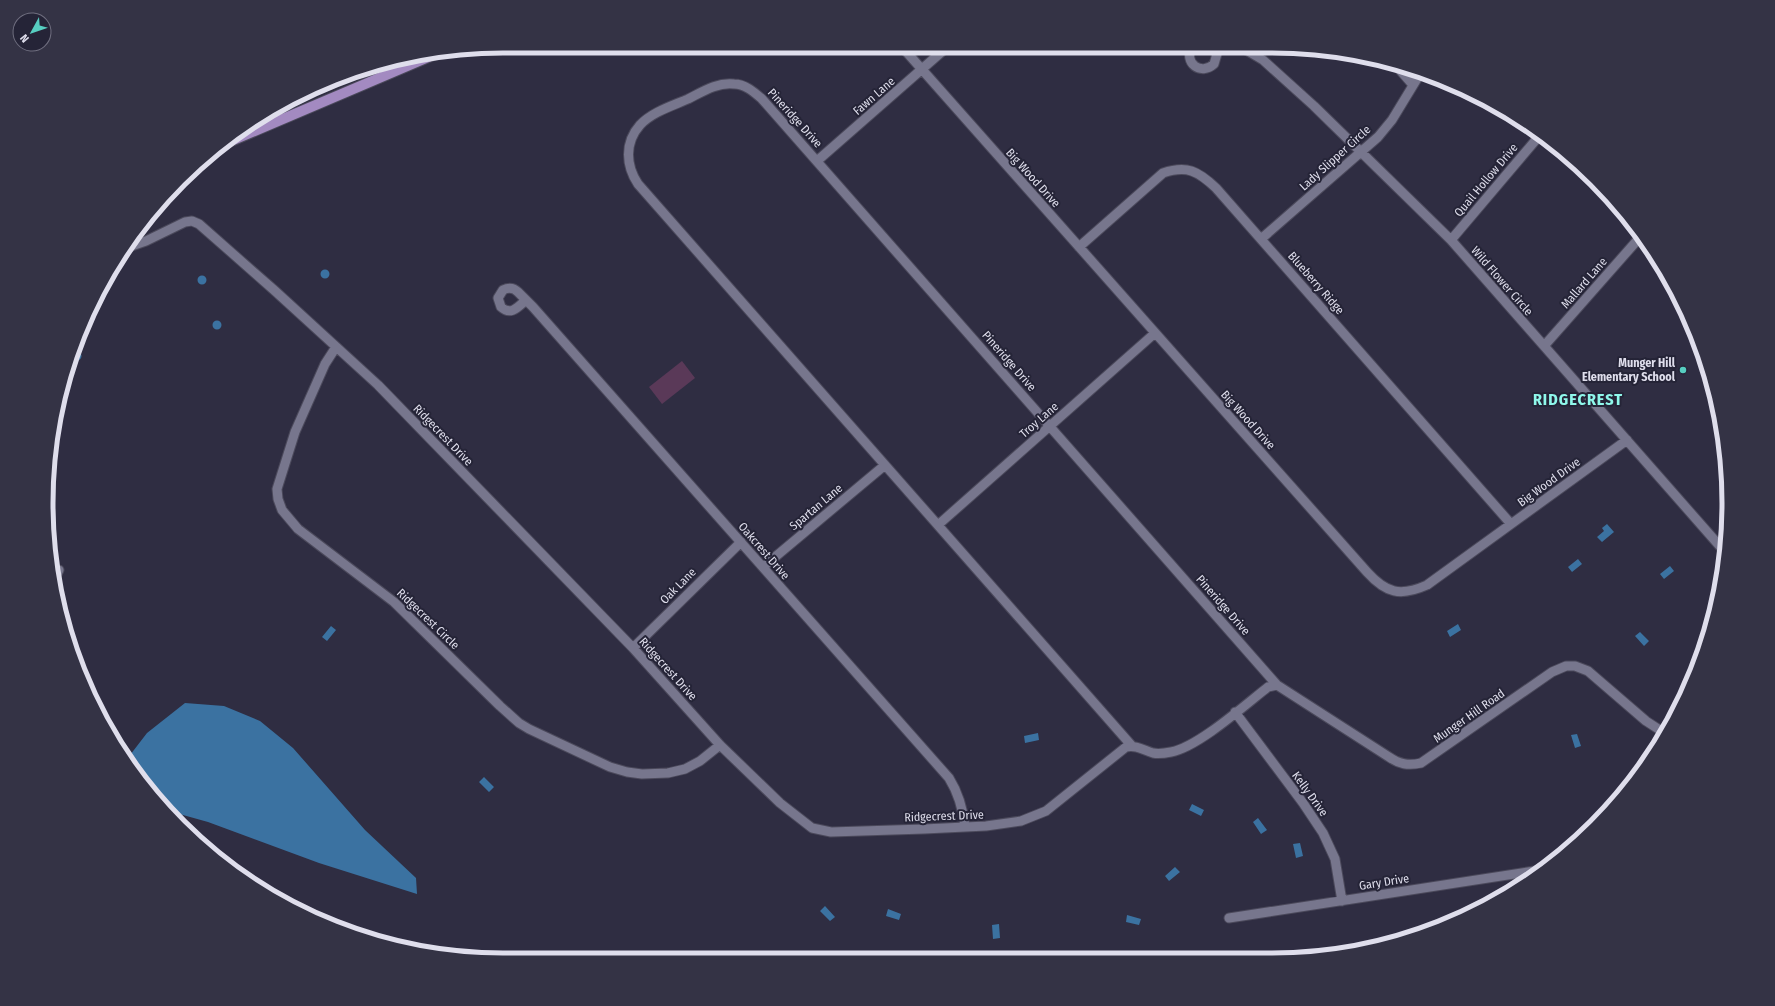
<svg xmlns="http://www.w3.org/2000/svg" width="1775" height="1006" viewBox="0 0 1775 1006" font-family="'Fira Sans Condensed',sans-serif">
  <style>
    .green { fill: #5a3958 }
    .water { fill: #3b72a1 }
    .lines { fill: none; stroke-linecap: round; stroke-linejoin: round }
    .minor-casing { stroke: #4b495b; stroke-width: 11 }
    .major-casing { stroke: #4b495b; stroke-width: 12 }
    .minor { stroke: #77768d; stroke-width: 9 }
    .major { stroke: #a38ac1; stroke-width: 10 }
    .poi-dot { fill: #57cec1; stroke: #252437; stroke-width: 1.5 }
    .labels { text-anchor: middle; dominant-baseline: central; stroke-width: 4; stroke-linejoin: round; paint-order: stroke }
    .street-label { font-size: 12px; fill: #dfdeec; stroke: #252437 }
    .poi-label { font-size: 12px; font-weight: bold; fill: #dfdeec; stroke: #252437; text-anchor: end }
    .district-label { font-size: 16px; font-weight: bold; letter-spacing: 1px; fill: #8ff8eb; stroke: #252437 }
    .rim { fill: none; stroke: #dfdeec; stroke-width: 5 }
  </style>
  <rect width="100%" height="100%" fill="#2f2d42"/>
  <path class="green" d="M682,361L695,378L662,404L649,387Z"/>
  <path class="water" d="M320.5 274a4.5 4.5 0 1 1 9 0a4.5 4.5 0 1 1-9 0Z
    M197.5 280a4.5 4.5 0 1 1 9 0a4.5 4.5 0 1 1-9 0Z
    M212.5 325a4.5 4.5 0 1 1 9 0a4.5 4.5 0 1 1-9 0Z
    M72.5 356a4.5 4.5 0 1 1 9 0a4.5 4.5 0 1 1-9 0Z
    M1607,524L1614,532L1602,542L1597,537L1604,531L1602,528Z
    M1578,559L1582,564L1572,572L1568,567Z
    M1670,566L1674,571L1664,579L1660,574Z
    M1458,624L1461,630L1450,637L1447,631Z
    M331,626L336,630L327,641L322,637Z
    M1640,632L1649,641L1644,646L1635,636Z
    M185,703L224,706L260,721L293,748L365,830L416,878L417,894L319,863L208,822L165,810L127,759L147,733Z
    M1038,733L1039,740L1025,743L1024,736Z
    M1577,734L1581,746L1575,748L1571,735Z
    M484,777L494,787L489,792L479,782Z
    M1192,804L1204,810L1201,816L1189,810Z
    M1258,818L1267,830L1261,834L1253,822Z
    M1300,843L1303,856L1296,858L1293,844Z
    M1175,867L1180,872L1169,881L1165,876Z
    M825,906L835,917L830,921L820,911Z
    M888,909L901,914L899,920L886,916Z
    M1127,915L1141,919L1139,925L1126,922Z
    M999,924L1000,938L993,939L992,925Z"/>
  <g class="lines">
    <g class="minor-casing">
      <path id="minor" d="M1192,47C1183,63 1201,76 1214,64L1219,47
        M1241,47L1263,60L1314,106L1451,240L1725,552
        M903,48L1367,572C1386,593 1400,597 1427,585L1627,440
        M1398,65L1399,69L1413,85
        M817,161L946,48
        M1261,239L1378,137L1392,120L1420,74
        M1451,240L1540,135
        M1079,247L1163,173C1187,165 1198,171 1216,188L1511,524
        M123,249L146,241L185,222L192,221L199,224L274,290L378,385L633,648L720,745L780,803L812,828L831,832L924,829L986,826L1021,821L1046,811L1126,747C1137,745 1143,750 1153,753C1158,754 1166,753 1171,752C1198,747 1245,705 1268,687L1277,685
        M526,300C518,307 511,316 501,307L498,298L503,290C509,287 514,288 518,292L533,307L949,778C959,794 963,809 965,827
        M1544,346L1641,236
        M336,347L325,364L295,432L277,489L278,499L282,510L298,529L394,602L500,706L519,723L529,729L610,767L627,772L642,774L668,773L685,769L700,761L720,745
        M938,525L1155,333
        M763,567L885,465
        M53,582L59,570
        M633,648L741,542
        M1235,712L1303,803L1323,833L1335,859L1342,901
        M1132,746L638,184C626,166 624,143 640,125C652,112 672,106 688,99C702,92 717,82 734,84C745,84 754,92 762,99L1277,685L1389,757C1399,764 1408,766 1421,763L1552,672L1566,666H1575L1588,671L1646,721L1666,734
        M1229,918L1541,870"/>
    </g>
    <g class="major-casing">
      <path id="major" d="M213,151L224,144L445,50"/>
    </g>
    <use href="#minor" class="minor"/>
    <use href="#major" class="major"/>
  </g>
  <circle class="poi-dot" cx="1683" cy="370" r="4"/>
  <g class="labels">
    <g class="street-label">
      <text transform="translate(874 96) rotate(-41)">Fawn Lane</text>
      <text transform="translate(795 118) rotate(48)">Pineridge Drive</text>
      <text transform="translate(1335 158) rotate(-42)">Lady Slipper Circle</text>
      <text transform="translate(1033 178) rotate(48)">Big Wood Drive</text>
      <text transform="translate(1486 180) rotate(-50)">Quail Hollow Drive</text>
      <text transform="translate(1502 281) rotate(49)">Wild Flower Circle</text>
      <text transform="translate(1316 283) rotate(49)">Blueberry Ridge</text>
      <text transform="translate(1584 283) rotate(-49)">Mallard Lane</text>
      <text transform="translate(1009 361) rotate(49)">Pineridge Drive</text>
      <text transform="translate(1039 420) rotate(-41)">Troy Lane</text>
      <text transform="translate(1248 420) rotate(48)">Big Wood Drive</text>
      <text transform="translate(443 435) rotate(46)">Ridgecrest Drive</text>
      <text transform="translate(1549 482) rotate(-36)">Big Wood Drive</text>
      <text transform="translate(816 507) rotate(-40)">Spartan Lane</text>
      <text transform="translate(764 551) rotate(49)">Oakcrest Drive</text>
      <text transform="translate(678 586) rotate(-45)">Oak Lane</text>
      <text transform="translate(1223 605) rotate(49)">Pineridge Drive</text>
      <text transform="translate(428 619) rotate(44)">Ridgecrest Circle</text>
      <text transform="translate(668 669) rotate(48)">Ridgecrest Drive</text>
      <text transform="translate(1469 716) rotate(-35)">Munger Hill Road</text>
      <text transform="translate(1310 794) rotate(54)">Kelly Drive</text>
      <text transform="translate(944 816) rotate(-2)">Ridgecrest Drive</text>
      <text transform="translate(1384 882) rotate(-9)">Gary Drive</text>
    </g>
    <g class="poi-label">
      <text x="1675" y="363">Munger Hill<tspan x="1675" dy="14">Elementary School</tspan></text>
    </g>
    <g class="district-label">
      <text x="1578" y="399">RIDGECREST</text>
    </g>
  </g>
  <path d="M0 0H1775V1006H0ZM503 53H1272A450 450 0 0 1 1722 503V503A450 450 0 0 1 1272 953H503A450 450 0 0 1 53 503V503A450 450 0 0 1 503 53Z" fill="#343345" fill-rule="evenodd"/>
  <path class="rim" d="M503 53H1272A450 450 0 0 1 1722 503V503A450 450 0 0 1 1272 953H503A450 450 0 0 1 53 503V503A450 450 0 0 1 503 53Z"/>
  <g transform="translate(32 32) rotate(230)"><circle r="19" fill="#252437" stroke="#6f6e7f"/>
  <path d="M0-3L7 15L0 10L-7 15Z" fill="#57cec1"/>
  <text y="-6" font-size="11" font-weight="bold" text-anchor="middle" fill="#dfdeec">N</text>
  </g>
</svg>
